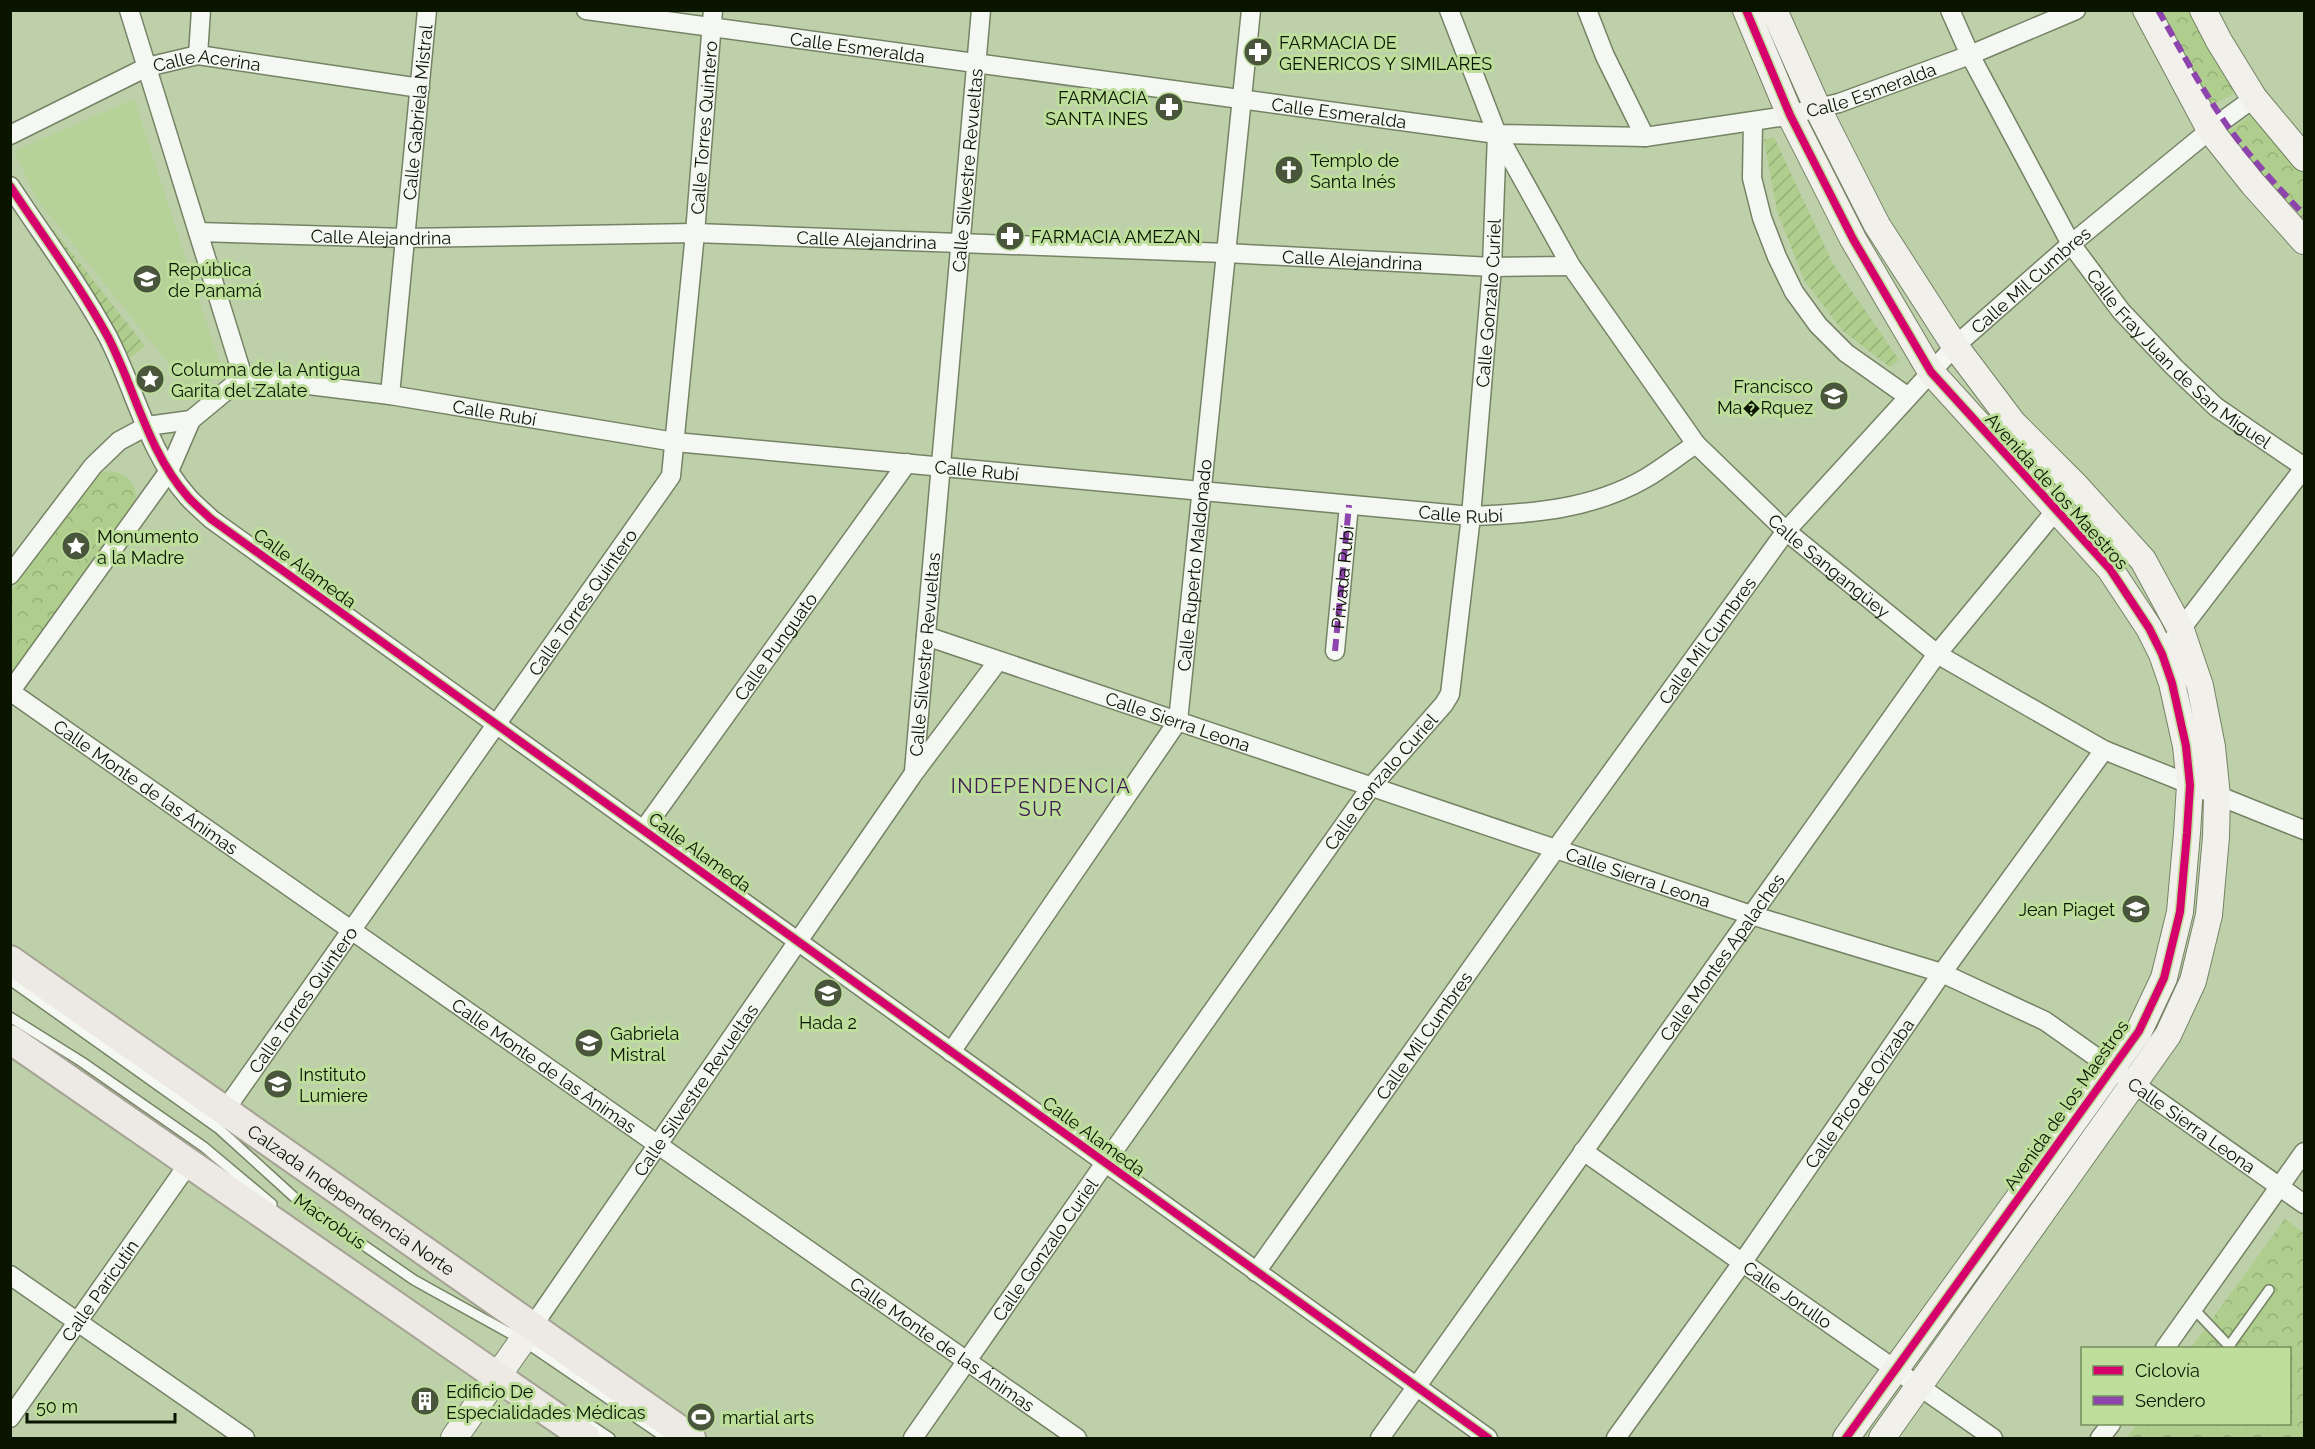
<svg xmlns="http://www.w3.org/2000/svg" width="2315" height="1449" viewBox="0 0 2315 1449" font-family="Raleway,sans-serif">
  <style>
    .built { fill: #b6d298 }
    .park { fill: url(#park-crowns) }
    .garden { fill: url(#garden-furrows) }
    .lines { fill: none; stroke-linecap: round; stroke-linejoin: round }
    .lane-casing { stroke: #758365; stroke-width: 12 }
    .street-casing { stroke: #758365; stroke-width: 21 }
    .secondary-casing { stroke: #758365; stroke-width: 28 }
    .primary-casing { stroke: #a4a292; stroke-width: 32 }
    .lane { stroke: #f5f8f2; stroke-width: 9 }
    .street { stroke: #f5f8f2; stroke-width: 18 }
    .secondary { stroke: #f1f0eb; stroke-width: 26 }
    .primary { stroke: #edeae5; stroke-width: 28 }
    .quiet { stroke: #8e44ad; stroke-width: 6; stroke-dasharray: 12 6; stroke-linecap: butt }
    .cycleway-casing { stroke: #bedf9b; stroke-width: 11 }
    .cycleway { stroke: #d6006c; stroke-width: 8 }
    .labels { text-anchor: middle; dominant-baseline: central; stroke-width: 6; stroke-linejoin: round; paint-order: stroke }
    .poi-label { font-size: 18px; fill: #0a1500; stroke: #bedf9b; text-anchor: start }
    .street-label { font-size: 18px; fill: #0a1500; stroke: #bedf9b }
    .neighbourhood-label { font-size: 20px; letter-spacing: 1.5px; fill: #3c1b52; stroke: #bedf9b }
  </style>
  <defs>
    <pattern id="park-crowns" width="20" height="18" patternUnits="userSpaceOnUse" patternTransform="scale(1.5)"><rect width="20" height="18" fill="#afce8d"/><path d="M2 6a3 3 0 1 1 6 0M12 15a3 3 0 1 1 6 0" fill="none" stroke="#95b078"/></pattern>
    <pattern id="garden-furrows" width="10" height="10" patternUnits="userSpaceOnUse" patternTransform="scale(1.5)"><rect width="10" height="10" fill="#afce8d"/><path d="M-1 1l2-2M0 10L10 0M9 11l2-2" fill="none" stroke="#95b078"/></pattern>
  </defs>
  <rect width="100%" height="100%" fill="#bdd0aa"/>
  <path class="built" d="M134,99L219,361L217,373L209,383L196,386L184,383L36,198L14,151Z"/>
  <path class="park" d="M2154,11H2191L2238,92L2208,106Z
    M2255,112L2304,173V222L2284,203L2225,134Z
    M108,471C127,472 138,485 136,504L11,683V591L90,479L99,473Z
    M2285,1219L2304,1233V1438H2126L2137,1424H2290V1348H2191Z"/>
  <path class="garden" d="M1774,137L1832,262L1899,360L1890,367L1842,330L1804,280L1777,211L1764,140Z
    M45,219L145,346L130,358Z"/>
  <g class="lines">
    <g class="lane-casing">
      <path id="lane" d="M10,980L218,1128L294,1197L414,1280L522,1340L666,1438
        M10,1017L82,1062L204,1147L272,1204
        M2193,1308L2231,1348
        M2229,1346L2269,1290
        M586,1422L610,1438"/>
    </g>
    <g class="street-casing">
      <g id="street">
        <path d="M129,10L243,377"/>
        <path id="s1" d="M586,10L1497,134L1645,137L1780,117L1839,103L1970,55L2076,10"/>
        <path d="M1587,10L1605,56L1645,137"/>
        <path id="s2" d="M1950,10L1970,55L2071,244L2121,311L2174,367L2216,407L2304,467"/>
        <path d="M198,55L201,10"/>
        <path d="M1753,122L1752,178L1762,218L1777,257L1794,292L1818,325L1846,353L1907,396"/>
        <path id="s3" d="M10,135L147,67L198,55L420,88"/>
        <path id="s4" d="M1498,135L1571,266L1696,444L1786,531L1937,654L2104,750L2304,830"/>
        <path d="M10,186C43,236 79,284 108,337C135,389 148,452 188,497C195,505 204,512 211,519L1488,1438"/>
        <path id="s5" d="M198,232L405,238L695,233L1226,253L1492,267L1571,266"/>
        <path id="s6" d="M243,377L390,395L675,442L1471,516C1532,514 1593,509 1646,478C1663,468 1679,455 1696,444"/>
        <path id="s7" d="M390,395L427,10"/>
        <path d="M10,575L93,466L119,441L147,426L191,420"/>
        <path id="s8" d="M926,636L1751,915L1942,973L2045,1021L2304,1204"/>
        <path id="s9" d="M1335,651L1349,505"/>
        <path d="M2162,654L2304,468"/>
        <path d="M10,692L169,471L191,420L243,377"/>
        <path id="s10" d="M11,692L1077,1438"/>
        <path id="s11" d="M914,771L981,10"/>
        <path id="s12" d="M644,829L907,463"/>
        <path id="s13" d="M951,1052L1178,721L1251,10"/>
        <path id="s14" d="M225,1110L671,476L695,233L713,10"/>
        <path id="s15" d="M1583,1151L1993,1438"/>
        <path id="s16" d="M1256,1272L1555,850L1786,531L1955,346L2071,244L2210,130L2254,98"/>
        <path d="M10,1275L245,1438"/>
        <path id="s17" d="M532,1327L914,773L998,661"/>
        <path d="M2165,1348L2304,1152"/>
        <path id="s18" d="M10,1418L189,1163"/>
        <path id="s19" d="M913,1438L1105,1163L1371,787L1444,704L1450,694L1471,516L1492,267L1497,134L1449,10"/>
        <path id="s20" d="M1380,1438L1937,654L2076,486"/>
        <path id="s21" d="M1616,1438L1742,1263L1942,973L2104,750"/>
        <path d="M2100,1438L2111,1424"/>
      </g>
    </g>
    <g class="secondary-casing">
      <path id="secondary" d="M1746,10L1790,115L1853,239L1931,372L2110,569L2149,628L2162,654L2172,683L2186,746L2190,785L2187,833L2180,912L2164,978L2139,1031L1846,1438
        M1774,10L1818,109L1877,225L1955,346L2013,423L2076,486L2143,560L2181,630L2200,686L2212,747L2217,796L2216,837L2209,915L2193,981L2168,1035L1882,1438
        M2146,10L2210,130L2253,184L2304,241
        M2203,10L2219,41L2254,98L2304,158
        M454,1438L532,1327"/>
    </g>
    <g class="primary-casing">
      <g id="primary">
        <path id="s22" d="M10,960L691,1438"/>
        <path d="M10,1039L586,1438"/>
      </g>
    </g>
    <use href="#lane" class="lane"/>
    <use href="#street" class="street"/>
    <use href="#secondary" class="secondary"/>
    <use href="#primary" class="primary"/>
    <path class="quiet" d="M2158,10C2182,52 2204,94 2232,132C2254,162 2279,188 2304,215
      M1335,651L1349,505"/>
    <g class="cycleway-casing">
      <path id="cycleway" d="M1746,10L1790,115L1853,239L1931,372L2110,569L2149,628L2162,654L2172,683L2186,746L2190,785L2187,833L2180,912L2164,978L2139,1031L1846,1438
        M10,186C43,236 79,284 108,337C135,389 148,452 188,497C195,505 204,512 211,519L1488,1438"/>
    </g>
    <use href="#cycleway" class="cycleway"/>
  </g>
  <defs>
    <g id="pharmacy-disc" transform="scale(1.5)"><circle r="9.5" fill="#49563b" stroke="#bedf9b"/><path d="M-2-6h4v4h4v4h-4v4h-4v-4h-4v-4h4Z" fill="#fff"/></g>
    <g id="church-disc" transform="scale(1.5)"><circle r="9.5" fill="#49563b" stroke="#bedf9b"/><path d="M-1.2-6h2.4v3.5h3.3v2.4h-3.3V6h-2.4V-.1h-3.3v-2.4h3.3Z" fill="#fff"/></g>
    <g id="school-disc" transform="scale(1.5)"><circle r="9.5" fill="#49563b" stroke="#bedf9b"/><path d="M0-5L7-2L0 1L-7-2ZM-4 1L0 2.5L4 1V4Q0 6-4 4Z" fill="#fff"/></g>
    <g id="sight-disc" transform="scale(1.5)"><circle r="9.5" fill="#49563b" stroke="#bedf9b"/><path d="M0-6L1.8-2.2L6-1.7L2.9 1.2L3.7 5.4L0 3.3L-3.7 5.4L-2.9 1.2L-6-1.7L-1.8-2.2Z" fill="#fff"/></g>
    <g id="building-disc" transform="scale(1.5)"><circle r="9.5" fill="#49563b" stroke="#bedf9b"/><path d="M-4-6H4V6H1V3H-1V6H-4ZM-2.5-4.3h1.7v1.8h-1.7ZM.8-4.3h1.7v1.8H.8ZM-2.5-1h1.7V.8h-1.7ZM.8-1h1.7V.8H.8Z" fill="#fff"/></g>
    <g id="stadium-disc" transform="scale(1.5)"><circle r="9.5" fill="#49563b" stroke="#bedf9b"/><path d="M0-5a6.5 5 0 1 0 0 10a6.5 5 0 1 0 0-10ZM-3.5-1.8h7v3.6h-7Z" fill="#fff"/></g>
  </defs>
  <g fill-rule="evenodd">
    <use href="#pharmacy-disc" x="1258" y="52"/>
    <use href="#pharmacy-disc" x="1169" y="107"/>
    <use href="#church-disc" x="1289" y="170"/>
    <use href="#pharmacy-disc" x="1010" y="236"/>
    <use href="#school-disc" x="147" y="279"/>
    <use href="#sight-disc" x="150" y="379"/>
    <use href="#school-disc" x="1834" y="396"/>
    <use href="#sight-disc" x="76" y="546"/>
    <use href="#school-disc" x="2136" y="909"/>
    <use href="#school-disc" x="828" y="993"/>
    <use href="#school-disc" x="589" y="1043"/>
    <use href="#school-disc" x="278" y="1084"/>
    <use href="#building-disc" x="425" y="1401"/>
    <use href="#stadium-disc" x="701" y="1417"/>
  </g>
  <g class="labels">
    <g class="poi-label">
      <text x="1279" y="42">FARMACIA DE<tspan x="1279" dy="21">GENERICOS Y SIMILARES</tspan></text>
      <text x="1148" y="97" text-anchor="end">FARMACIA<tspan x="1148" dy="21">SANTA INES</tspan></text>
      <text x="1310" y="160">Templo de<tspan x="1310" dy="21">Santa Inés</tspan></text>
      <text x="1031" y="236">FARMACIA AMEZAN</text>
      <text x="168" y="269">República<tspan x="168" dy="21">de Panamá</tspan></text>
      <text x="171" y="369">Columna de la Antigua<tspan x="171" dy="21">Garita del Zalate</tspan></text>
      <text x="1813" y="386" text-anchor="end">Francisco<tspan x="1813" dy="21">Ma�Rquez</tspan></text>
      <text x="97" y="536">Monumento<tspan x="97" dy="21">a la Madre</tspan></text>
      <text x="2115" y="909" text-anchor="end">Jean Piaget</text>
      <text x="828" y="1022" text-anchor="middle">Hada 2</text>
      <text x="610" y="1033">Gabriela<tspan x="610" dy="21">Mistral</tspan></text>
      <text x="299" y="1074">Instituto<tspan x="299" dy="21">Lumiere</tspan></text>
      <text x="446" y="1391">Edificio De<tspan x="446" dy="21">Especialidades Médicas</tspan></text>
      <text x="722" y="1417">martial arts</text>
    </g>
    <g class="street-label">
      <text stroke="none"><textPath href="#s1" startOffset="274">Calle Esmeralda</textPath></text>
      <text stroke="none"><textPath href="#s3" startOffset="214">Calle Acerina</textPath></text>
      <text stroke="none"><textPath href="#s1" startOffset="1299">Calle Esmeralda</textPath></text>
      <text stroke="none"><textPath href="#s1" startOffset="760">Calle Esmeralda</textPath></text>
      <text stroke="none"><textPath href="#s7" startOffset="284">Calle Gabriela Mistral</textPath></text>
      <text stroke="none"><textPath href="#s14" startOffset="1125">Calle Torres Quintero</textPath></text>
      <text stroke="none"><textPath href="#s11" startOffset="603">Calle Silvestre Revueltas</textPath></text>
      <text stroke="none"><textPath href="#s5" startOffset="183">Calle Alejandrina</textPath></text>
      <text stroke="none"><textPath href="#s5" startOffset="669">Calle Alejandrina</textPath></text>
      <text stroke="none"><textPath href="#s5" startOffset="1155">Calle Alejandrina</textPath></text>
      <text stroke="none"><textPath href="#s16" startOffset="1262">Calle Mil Cumbres</textPath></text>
      <text stroke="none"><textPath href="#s19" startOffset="1311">Calle Gonzalo Curiel</textPath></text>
      <text stroke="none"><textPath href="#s2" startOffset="422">Calle Fray Juan de San Miguel</textPath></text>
      <text stroke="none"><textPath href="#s6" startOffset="254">Calle Rubí</textPath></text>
      <text stroke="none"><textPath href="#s6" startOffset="740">Calle Rubí</textPath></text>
      <text transform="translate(2057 491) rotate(48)">Avenida de los Maestros</text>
      <text stroke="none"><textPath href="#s6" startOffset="1226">Calle Rubí</textPath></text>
      <text stroke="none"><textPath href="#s4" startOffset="548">Calle Sangangüey</textPath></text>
      <text stroke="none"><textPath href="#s13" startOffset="558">Calle Ruperto Maldonado</textPath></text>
      <text transform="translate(305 568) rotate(36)">Calle Alameda</text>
      <text stroke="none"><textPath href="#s9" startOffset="74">Privada Rubí</textPath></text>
      <text stroke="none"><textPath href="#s14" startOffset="621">Calle Torres Quintero</textPath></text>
      <text stroke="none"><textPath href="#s16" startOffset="776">Calle Mil Cumbres</textPath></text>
      <text stroke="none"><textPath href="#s12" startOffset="225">Calle Punguato</textPath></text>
      <text stroke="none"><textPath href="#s11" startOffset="117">Calle Silvestre Revueltas</textPath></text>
      <text stroke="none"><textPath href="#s8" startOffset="266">Calle Sierra Leona</textPath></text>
      <text stroke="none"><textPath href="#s19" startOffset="806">Calle Gonzalo Curiel</textPath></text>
      <text stroke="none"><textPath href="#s10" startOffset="165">Calle Monte de las Ánimas</textPath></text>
      <text transform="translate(700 852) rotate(36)">Calle Alameda</text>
      <text stroke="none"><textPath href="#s8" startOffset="752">Calle Sierra Leona</textPath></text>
      <text stroke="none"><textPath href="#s20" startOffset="590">Calle Montes Apalaches</textPath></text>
      <text stroke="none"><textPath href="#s14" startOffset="135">Calle Torres Quintero</textPath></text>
      <text stroke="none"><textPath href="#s16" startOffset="290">Calle Mil Cumbres</textPath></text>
      <text stroke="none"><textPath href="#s10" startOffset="651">Calle Monte de las Ánimas</textPath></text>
      <text stroke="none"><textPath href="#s17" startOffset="288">Calle Silvestre Revueltas</textPath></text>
      <text stroke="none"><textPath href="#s21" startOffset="422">Calle Pico de Orizaba</textPath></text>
      <text transform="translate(2066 1105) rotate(-55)">Avenida de los Maestros</text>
      <text stroke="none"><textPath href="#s8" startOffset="1364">Calle Sierra Leona</textPath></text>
      <text transform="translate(1094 1136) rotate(36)">Calle Alameda</text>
      <text stroke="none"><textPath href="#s22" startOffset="417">Calzada Independencia Norte</textPath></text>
      <text transform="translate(330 1221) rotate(35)">Macrobús</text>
      <text stroke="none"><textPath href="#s19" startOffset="230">Calle Gonzalo Curiel</textPath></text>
      <text stroke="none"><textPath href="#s18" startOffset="156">Calle Paricutín</textPath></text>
      <text stroke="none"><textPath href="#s15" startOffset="250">Calle Jorullo</textPath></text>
      <text stroke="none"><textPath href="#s10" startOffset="1137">Calle Monte de las Ánimas</textPath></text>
    </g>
    <g class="neighbourhood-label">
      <text x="1041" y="786">INDEPENDENCIA<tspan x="1041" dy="23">SUR</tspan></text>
    </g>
  </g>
  <rect width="2315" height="1449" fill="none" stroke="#0a1500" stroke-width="24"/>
  <rect x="2081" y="1347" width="210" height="78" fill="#bedf9b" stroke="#768e5d" stroke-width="1.5"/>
  <rect x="2093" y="1366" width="30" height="9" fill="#d6006c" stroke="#768e5d" stroke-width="1.5"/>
  <text x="2135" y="1377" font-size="18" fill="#0a1500">Ciclovía</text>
  <rect x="2093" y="1396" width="30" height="9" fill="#8e44ad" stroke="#768e5d" stroke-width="1.5"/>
  <text x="2135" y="1407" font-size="18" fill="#0a1500">Sendero</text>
  <path d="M27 1413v9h148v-9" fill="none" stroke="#0a1500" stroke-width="3"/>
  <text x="36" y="1413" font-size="18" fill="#0a1500" stroke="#bedf9b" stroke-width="4.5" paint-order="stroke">50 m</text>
</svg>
